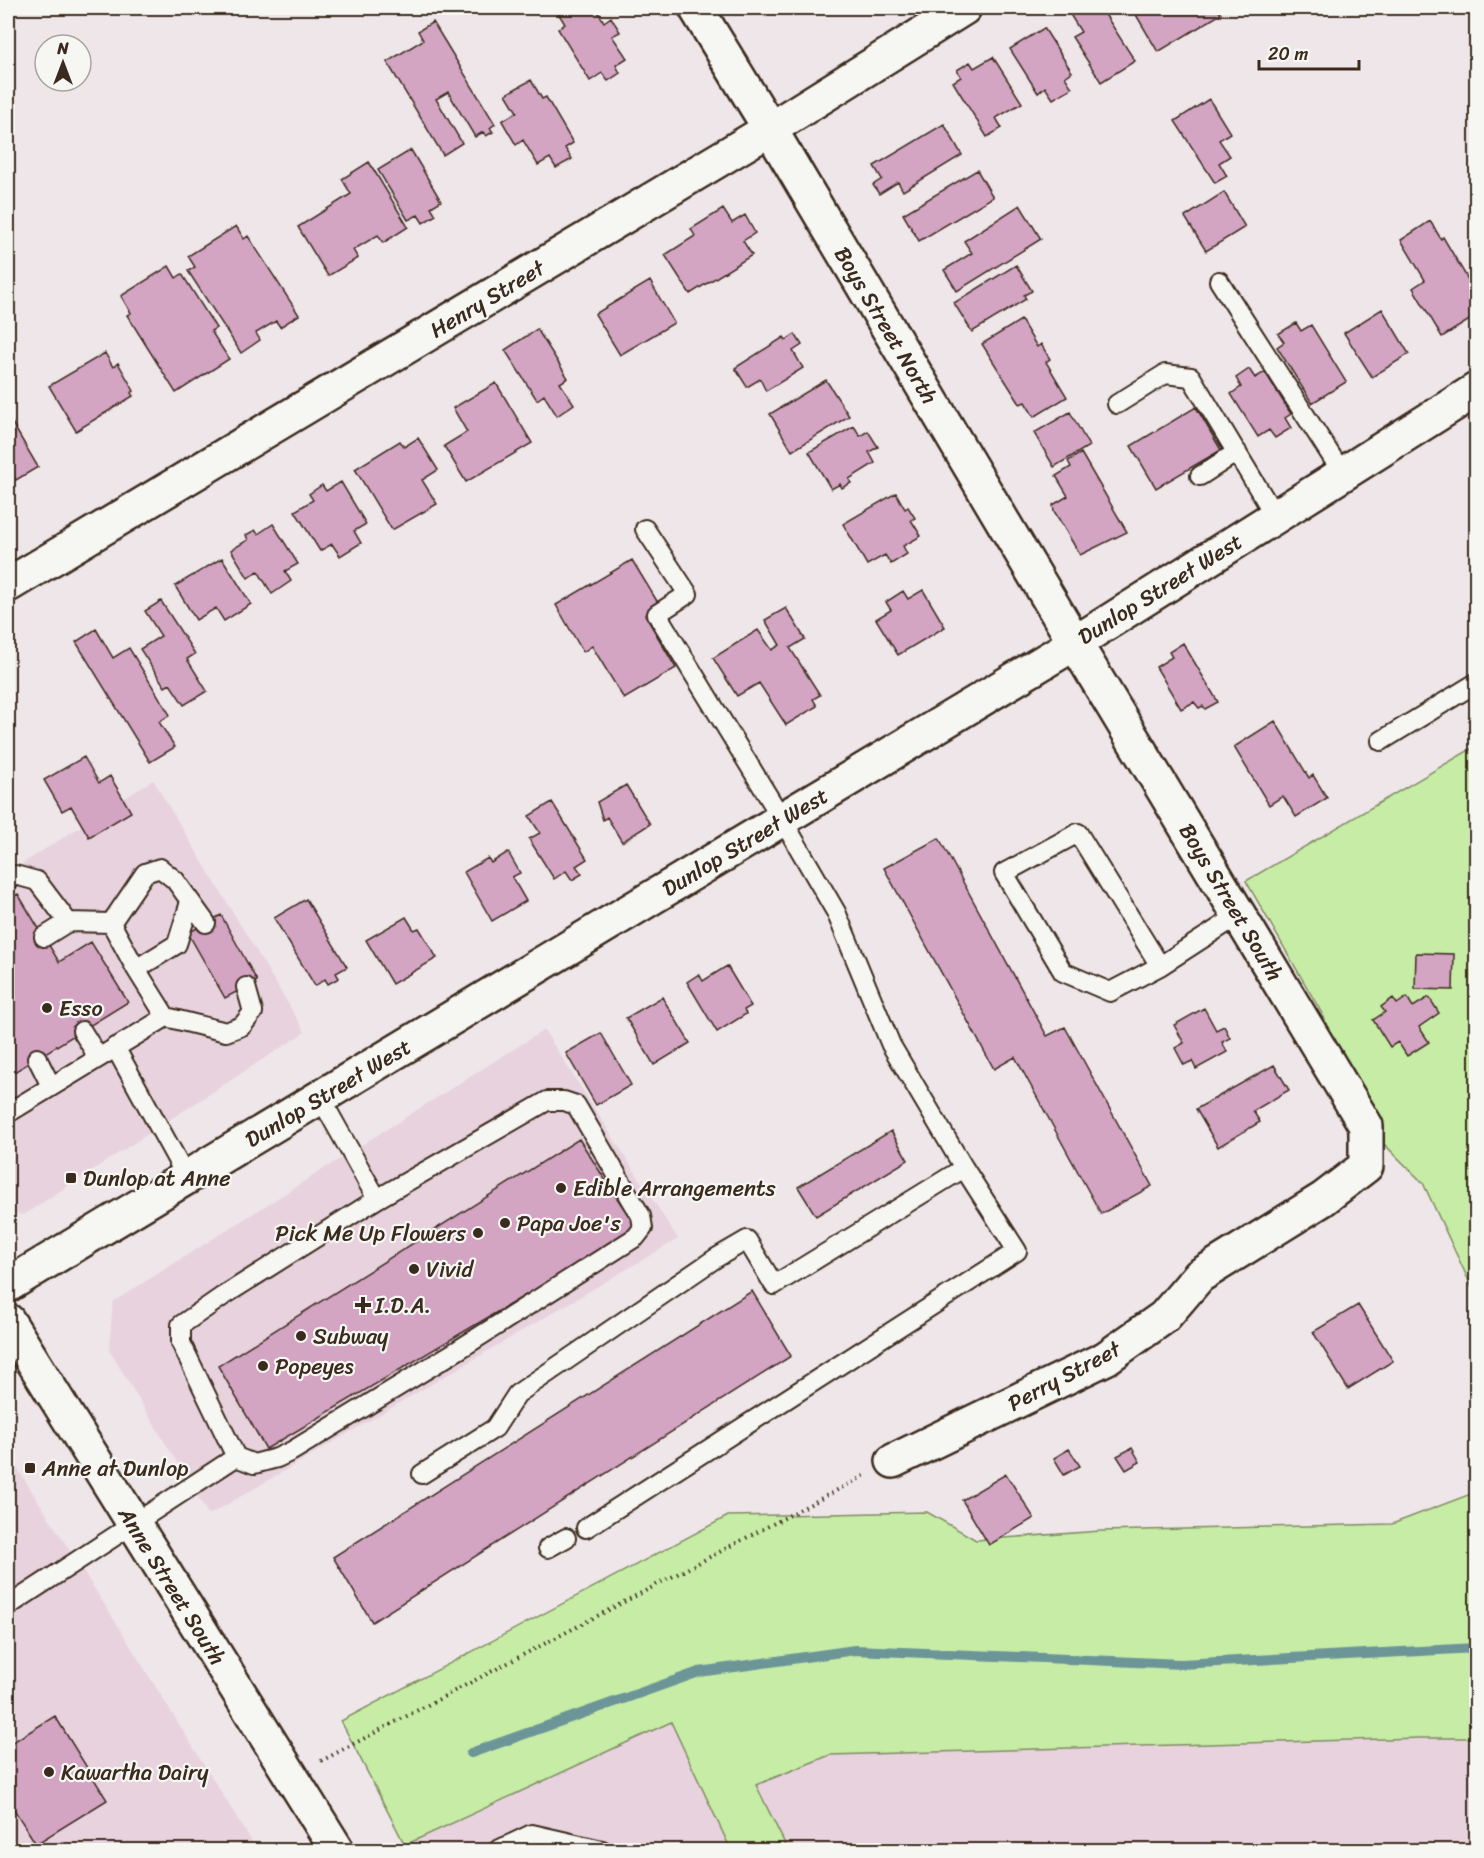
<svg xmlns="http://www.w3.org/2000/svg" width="1484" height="1858" viewBox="0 0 1484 1858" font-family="Sriracha,sans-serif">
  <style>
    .built { fill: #e7d2de }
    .green { fill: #c6eca6; stroke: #808b62; stroke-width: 1.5 }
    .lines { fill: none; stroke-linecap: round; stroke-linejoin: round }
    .stream { stroke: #6c9598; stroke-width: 10 }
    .building { fill: #d4a4c3; stroke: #3b2a1e; stroke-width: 1.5 }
    .lane-casing { stroke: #3b2a1e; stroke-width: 22 }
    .street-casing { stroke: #3b2a1e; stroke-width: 38 }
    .secondary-casing { stroke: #3b2a1e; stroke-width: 38 }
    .primary-casing { stroke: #3b2a1e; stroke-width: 38 }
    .path { stroke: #3b2a1e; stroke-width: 4; stroke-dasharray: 1.5 4.5; stroke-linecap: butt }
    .lane { stroke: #f6f6f2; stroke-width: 18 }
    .street { stroke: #f6f6f2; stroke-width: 33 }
    .secondary { stroke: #f6f6f2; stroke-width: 33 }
    .primary { stroke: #f6f6f2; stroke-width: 33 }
    .poi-dot { fill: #3b2a1e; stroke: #f6f6f2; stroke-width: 2 }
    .labels { text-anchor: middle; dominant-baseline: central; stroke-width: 4.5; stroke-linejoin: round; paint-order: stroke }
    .street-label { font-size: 22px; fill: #3b2a1e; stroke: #f6f6f2 }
    .poi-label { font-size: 22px; fill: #3b2a1e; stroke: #f6f6f2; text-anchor: start }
  </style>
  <rect width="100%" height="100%" fill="#efe6e9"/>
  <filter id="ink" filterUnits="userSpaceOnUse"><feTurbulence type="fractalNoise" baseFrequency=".0167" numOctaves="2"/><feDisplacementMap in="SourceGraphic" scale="12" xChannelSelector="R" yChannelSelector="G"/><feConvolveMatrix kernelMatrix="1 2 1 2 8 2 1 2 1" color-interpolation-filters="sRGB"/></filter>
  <g filter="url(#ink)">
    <path class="built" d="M153,780L305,1032L23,1215L8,1211V873Z
      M544,1030L678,1239L209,1515L109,1350L113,1302Z
      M8,1454L108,1610L257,1850H8Z
      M671,1722L731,1850H408L405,1845Z
      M1420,1738H1476V1850H788L756,1785L830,1755Z"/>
    <path class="green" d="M1476,746V1296L1423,1183L1356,1116L1324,1017L1246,881Z
      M1476,1492V1738H1420L830,1755L756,1785L788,1850H731L671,1722L405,1845L341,1721L728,1516L927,1512L976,1540L1101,1531L1392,1524Z"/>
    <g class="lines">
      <path class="stream" d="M471,1753L699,1672L855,1650L1181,1664L1476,1648"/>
    </g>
    <path class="building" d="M563,8H596L604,22L611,17L620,32L612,36L627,58L616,65L620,73L608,81L602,73L590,81L558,29L565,24L557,11Z
      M1066,8H1101L1135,61L1101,82L1072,37L1081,32Z
      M1132,8H1217L1221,14L1158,52Z
      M433,22L495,124L490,128L493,132L486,136L483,132L475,137L448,92L436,99L462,143L443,155L387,62L423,40L418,31Z
      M1044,28L1072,72L1065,77L1072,88L1053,99L1045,87L1038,93L1010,49Z
      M993,57L1022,103L996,118L1002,128L987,137L953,82L961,77L957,70L970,62L974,68Z
      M531,80L542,99L546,97L573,143L565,148L572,159L556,168L550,158L538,165L523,140L516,145L502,121L517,112L506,94Z
      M1209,99L1230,133L1219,140L1230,156L1219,163L1227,176L1215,183L1175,121Z
      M944,124L962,155L903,191L898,182L879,194L873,185L882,179L874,166Z
      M411,150L441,201L431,207L436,215L423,223L418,215L408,220L378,170Z
      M369,162L408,227L383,243L378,235L353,250L358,258L328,276L298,227L351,194L342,179Z
      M977,170L993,197L919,241L903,214Z
      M1224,192L1245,227L1206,251L1185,217Z
      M1020,205L1041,239L957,291L944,270L972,253L964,241Z
      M723,209L732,223L745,215L755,233L743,241L752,255L690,294L665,255L695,236L691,229Z
      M1430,221L1441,239L1443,237L1476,293V316L1442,337L1413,288L1425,280L1401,240Z
      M236,226L244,239L248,236L299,315L280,327L276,321L256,333L260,340L241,353L188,271L195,267L188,256Z
      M1016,265L1032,291L1024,295L1026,299L972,332L954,303Z
      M169,266L176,278L182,274L216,328L211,331L229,359L176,393L127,315L131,313L121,296Z
      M650,281L674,323L620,355L595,314Z
      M1382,309L1409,354L1372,377L1344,333Z
      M1021,320L1037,347L1041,344L1050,359L1046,362L1067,397L1034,417L1025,402L1020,404L982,344Z
      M1296,323L1301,331L1311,325L1346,382L1312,403L1277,347L1284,342L1278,334Z
      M537,329L568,378L560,383L574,404L557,416L544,395L537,400L505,350Z
      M795,334L802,345L793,351L803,368L766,391L760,379L747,387L735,368L784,337L786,340Z
      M105,353L113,367L118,363L134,391L131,393L133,396L76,431L49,386Z
      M1249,369L1255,378L1265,372L1291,414L1285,418L1291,428L1275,438L1269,430L1258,437L1231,394L1241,387L1236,378Z
      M826,380L849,416L792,451L770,414Z
      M496,383L532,443L466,482L444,446L467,432L453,408Z
      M1196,407L1221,450L1156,488L1131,446Z
      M1070,412L1089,446L1054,467L1034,433Z
      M8,416L38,467L16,480L10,471L8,473Z
      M854,426L860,436L868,431L878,447L869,452L875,463L849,479L851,483L842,488L840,484L831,489L809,452Z
      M418,438L438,470L422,480L437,504L392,530L355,469L400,441L404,447Z
      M1081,453L1127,532L1080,555L1054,511L1053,505L1068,496L1056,476L1071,467L1068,461Z
      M341,482L366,524L354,531L361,543L340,556L332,544L320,551L295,511L313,500L309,494L322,485L326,491Z
      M896,493L905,509L908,507L915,518L911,520L921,536L903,546L907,554L891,564L885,555L867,565L843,524Z
      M273,524L298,564L285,571L291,581L272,594L258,571L248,578L231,550L248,540L246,535L255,530L258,534Z
      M222,558L251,604L224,621L216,608L196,620L175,586Z
      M632,560L660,606L645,615L676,668L624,699L592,646L583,652L556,605Z
      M923,590L945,627L898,655L876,619L891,610L886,602L903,591L908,599Z
      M161,601L195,654L187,659L207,691L184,705L170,684L165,687L140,649L161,636L145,611Z
      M786,608L805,639L790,648L820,695L813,699L817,706L786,725L759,683L737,696L713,658L758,630L772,650L780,645L765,620Z
      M96,629L113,658L129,648L170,715L159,722L175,747L150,762L76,642Z
      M1183,643L1218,702L1205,709L1203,706L1199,708L1194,702L1181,709L1156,667L1172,657L1169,652Z
      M1275,721L1309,778L1313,775L1327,798L1296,817L1283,796L1269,805L1234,747Z
      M84,757L99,783L110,776L131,812L89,837L71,806L62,811L44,780Z
      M626,785L650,824L622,842L607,817L603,820L597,802Z
      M552,802L587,859L576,866L582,874L572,880L566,871L554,879L529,839L540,833L529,816Z
      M939,838L1047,1036L1065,1027L1152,1186L1101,1214L1015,1057L994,1069L884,868Z
      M508,852L520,873L512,877L526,901L492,921L464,872L488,858L491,863Z
      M18,894L59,962L91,942L128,1002L8,1076V900Z
      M306,899L347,967L336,973L339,978L328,984L325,979L315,986L274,918Z
      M221,915L257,981L225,998L188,933Z
      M406,917L414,930L419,928L437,958L392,984L366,940Z
      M1416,953L1454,954L1453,990L1415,989Z
      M727,966L751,1006L744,1010L746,1014L717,1032L687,982L699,974L703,981Z
      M662,997L690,1043L654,1065L626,1018Z
      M1407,997L1413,1007L1429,997L1439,1013L1419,1027L1429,1042L1407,1056L1398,1042L1390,1047L1373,1020L1385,1012L1381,1007L1393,998L1397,1004Z
      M1204,1008L1216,1030L1224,1026L1230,1038L1222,1042L1227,1052L1196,1069L1192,1061L1184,1065L1175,1048L1184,1043L1174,1025Z
      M601,1033L631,1085L596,1105L566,1053Z
      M1274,1065L1289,1090L1253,1111L1260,1122L1218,1147L1196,1109Z
      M891,1131L908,1160L816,1216L798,1187Z
      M579,1139L637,1229L266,1449L218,1366Z
      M752,1291L791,1356L372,1622L333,1557Z
      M1358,1305L1393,1361L1348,1389L1313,1332Z
      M1132,1448L1140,1462L1126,1470L1117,1456Z
      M1069,1449L1080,1466L1064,1475L1054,1458Z
      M1006,1474L1034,1518L989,1545L962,1500Z
      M55,1716L107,1800L36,1844L8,1800V1745Z"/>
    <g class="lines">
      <g class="lane-casing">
        <path id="lane" d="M1219,281L1343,474
          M1117,404L1165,374L1191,377L1275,516
          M1200,476L1237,452
          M1381,741L1476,683
          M8,880L15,875L37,881L68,922
          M111,923L145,873L160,868L175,880L206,923
          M1160,966L1078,833L1004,873L1063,972L1110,992L1160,966L1239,915
          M136,969L177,944L190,902
          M166,1017L226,1032L242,1026L253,1012L246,987
          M82,1031L98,1057
          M115,1047L187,1178
          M37,1058L51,1086
          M8,1113L166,1017L136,969L111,923L68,922L44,937
          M236,1457L254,1464L277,1458L292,1451L458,1350L636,1237L643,1228L641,1216L576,1105L564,1101H547L377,1199
          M422,1474L495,1428L517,1394L716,1258L747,1240L774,1285L964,1168L891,1045L836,912L782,819L657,614L688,594L645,529
          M586,1528L1017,1251L964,1168
          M548,1548L566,1538
          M8,1606L236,1457L181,1343V1325L223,1296L377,1199L320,1097
          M498,1850L532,1834L602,1850"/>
      </g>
      <g class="street-casing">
        <path id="street" d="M696,8L770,129L1075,643L1366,1126V1166L1323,1199L1199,1276L1164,1317L1106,1358L893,1461
          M8,585L770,129L964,8"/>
      </g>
      <g class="secondary-casing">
        <path id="secondary" d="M8,1321L337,1850"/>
      </g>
      <g class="primary-casing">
        <path id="primary" d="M8,1285L1075,643L1476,390"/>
      </g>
      <path class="path" d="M321,1761L864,1476"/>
      <use href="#lane" class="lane"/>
      <use href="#street" class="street"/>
      <use href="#secondary" class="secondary"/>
      <use href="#primary" class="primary"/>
    </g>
  </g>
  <g class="poi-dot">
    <circle cx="47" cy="1008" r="6"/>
    <rect x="65" y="1172" width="12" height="12" rx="3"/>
    <circle cx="561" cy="1188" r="6"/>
    <circle cx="505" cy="1223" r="6"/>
    <circle cx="478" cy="1233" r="6"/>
    <circle cx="414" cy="1269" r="6"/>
    <path d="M360 1296h6v6h6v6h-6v6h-6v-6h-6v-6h6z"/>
    <circle cx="301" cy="1336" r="6"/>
    <circle cx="263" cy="1366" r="6"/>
    <rect x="24" y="1462" width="12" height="12" rx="3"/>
    <circle cx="49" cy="1772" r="6"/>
  </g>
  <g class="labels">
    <g class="street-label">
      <text transform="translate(487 299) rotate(-31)">Henry Street</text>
      <text transform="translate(886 325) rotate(59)">Boys Street North</text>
      <text transform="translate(1160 589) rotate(-32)">Dunlop Street West</text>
      <text transform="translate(745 842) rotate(-31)">Dunlop Street West</text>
      <text transform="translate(1231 902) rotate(59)">Boys Street South</text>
      <text transform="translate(328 1093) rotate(-31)">Dunlop Street West</text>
      <text transform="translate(1064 1376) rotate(-28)">Perry Street</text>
      <text transform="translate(172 1586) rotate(58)">Anne Street South</text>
    </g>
    <g class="poi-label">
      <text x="59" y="1008">Esso</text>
      <text x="83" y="1178">Dunlop at Anne</text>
      <text x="573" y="1188">Edible Arrangements</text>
      <text x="517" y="1223">Papa Joe's</text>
      <text x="466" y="1233" text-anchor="end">Pick Me Up Flowers</text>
      <text x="426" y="1269">Vivid</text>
      <text x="375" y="1305">I.D.A.</text>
      <text x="313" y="1336">Subway</text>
      <text x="275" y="1366">Popeyes</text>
      <text x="42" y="1468">Anne at Dunlop</text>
      <text x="61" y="1772">Kawartha Dairy</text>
    </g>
  </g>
  <rect width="1484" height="1858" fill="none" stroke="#f6f6f2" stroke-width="30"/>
  <rect x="15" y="15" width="1454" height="1828" fill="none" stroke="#3b2a1e" stroke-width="2" filter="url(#ink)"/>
  <g transform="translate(63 63)"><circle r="28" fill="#f6f6f2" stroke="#aba49d" stroke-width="1.5"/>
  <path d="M0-4.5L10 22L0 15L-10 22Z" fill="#3b2a1e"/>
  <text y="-9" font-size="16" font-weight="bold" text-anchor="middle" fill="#3b2a1e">N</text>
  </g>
  <path d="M1259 60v9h100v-9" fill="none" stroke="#3b2a1e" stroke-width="3"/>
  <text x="1268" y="60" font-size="18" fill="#3b2a1e" stroke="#f6f6f2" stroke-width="4.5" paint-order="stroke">20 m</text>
</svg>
